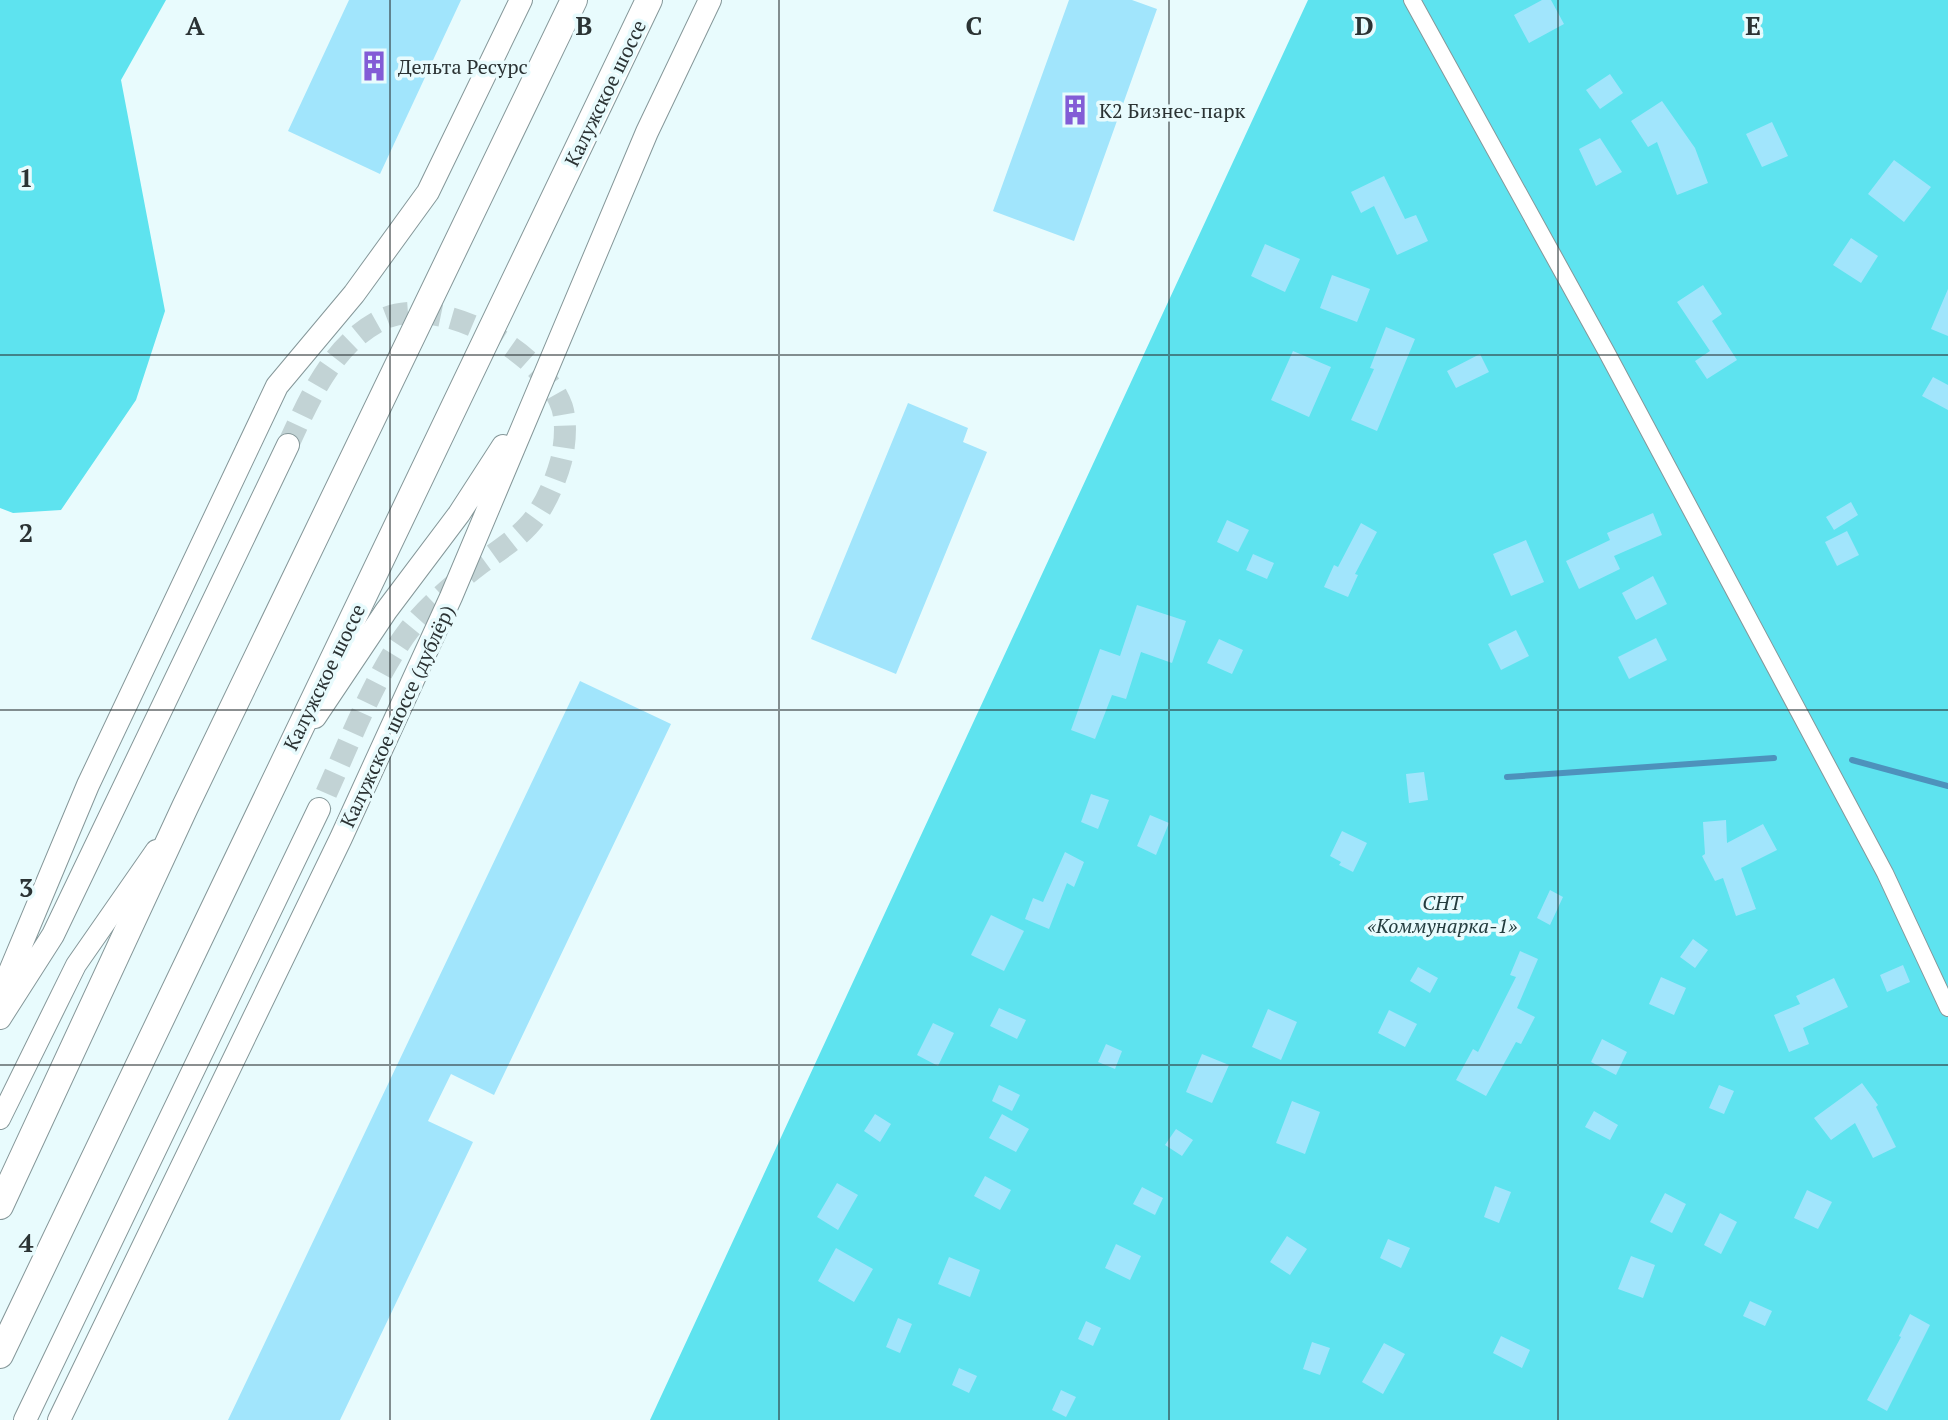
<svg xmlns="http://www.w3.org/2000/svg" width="1948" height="1420" viewBox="0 0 1948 1420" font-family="'PT Serif',serif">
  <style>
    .green { fill: #5ee3ef }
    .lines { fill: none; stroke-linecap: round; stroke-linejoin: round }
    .stream { stroke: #4d92bc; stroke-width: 6 }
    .building { fill: #a1e5fc }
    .secondary-tunnel { stroke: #c2d3d5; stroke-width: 22; stroke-dasharray: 22 11; stroke-linecap: butt }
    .minor-casing { stroke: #859799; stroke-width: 18 }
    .tertiary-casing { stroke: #859799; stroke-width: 22 }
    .secondary-casing { stroke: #859799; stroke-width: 24 }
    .trunk-casing { stroke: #859799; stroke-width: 28 }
    .minor { stroke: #fff; stroke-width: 16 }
    .tertiary { stroke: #fff; stroke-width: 20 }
    .secondary { stroke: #fff; stroke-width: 22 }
    .trunk { stroke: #fff; stroke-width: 26 }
    .grid { fill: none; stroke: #2b3334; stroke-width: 2; stroke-opacity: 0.55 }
    .labels { text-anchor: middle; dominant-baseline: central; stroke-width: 7; stroke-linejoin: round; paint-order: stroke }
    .poi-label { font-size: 20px; fill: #2b3334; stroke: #e8fbfd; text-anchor: start }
    .street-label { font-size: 20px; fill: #2b3334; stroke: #e8fbfd }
    .park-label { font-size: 20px; font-style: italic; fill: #243d3f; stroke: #e8fbfd }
    .grid-label { font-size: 26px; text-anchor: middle; font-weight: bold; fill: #2b3334; stroke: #e8fbfd; stroke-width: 7; stroke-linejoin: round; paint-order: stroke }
  </style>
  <rect width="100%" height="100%" fill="#e8fbfd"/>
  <path class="green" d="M0,0H166L121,80L165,311L136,400L61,510L13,513L0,508Z
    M1308,0H1948V1420H650Z"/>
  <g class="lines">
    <path class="stream" d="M1852,760L1948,786
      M1507,777L1774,758"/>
  </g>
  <path class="building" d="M349,0H461L380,174L288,131Z
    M1069,0H1132L1157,9L1074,241L993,211Z
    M1542,0H1551L1564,24L1529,43L1514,15Z
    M1610,74L1623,93L1600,109L1586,90Z
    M1662,101L1695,148L1708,183L1677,195L1657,142L1648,147L1631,121Z
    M1772,122L1788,156L1762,167L1746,134Z
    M1600,138L1622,172L1596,186L1579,149Z
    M1894,160L1931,187L1904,222L1868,194Z
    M1384,176L1405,219L1416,215L1428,241L1397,255L1374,206L1361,213L1351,192Z
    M1851,238L1878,256L1861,283L1833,265Z
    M1265,244L1300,259L1285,292L1251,276Z
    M1332,275L1370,289L1357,322L1320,308Z
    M1703,285L1722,314L1712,321L1737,360L1707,379L1695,361L1710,351L1677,302Z
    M1948,289V336L1931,329Z
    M1386,327L1415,339L1377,431L1351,420L1374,369L1370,368Z
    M1293,351L1331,367L1309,417L1271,400Z
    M1480,354L1489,372L1456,388L1447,371Z
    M1933,377L1948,385V410L1922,396Z
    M908,403L968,428L963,442L987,452L896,674L811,639Z
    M1851,502L1858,515L1834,530L1826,517Z
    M1653,513L1662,535L1614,556L1620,569L1579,589L1566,561L1610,540L1607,533Z
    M1227,520L1249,530L1238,552L1217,542Z
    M1361,523L1377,532L1355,574L1358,575L1348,597L1324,587L1334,565L1338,567Z
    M1847,531L1859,555L1837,566L1825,542Z
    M1526,540L1544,582L1511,596L1493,554Z
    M1253,554L1274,563L1267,579L1246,570Z
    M1653,576L1667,604L1636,620L1622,593Z
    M1137,605L1186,621L1172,663L1141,652L1126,699L1112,695L1095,739L1071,730L1100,649L1120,656Z
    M1516,630L1529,656L1501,670L1488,644Z
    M1656,638L1667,660L1629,679L1618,657Z
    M1219,639L1243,650L1232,674L1207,663Z
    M580,681L671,724L494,1095L451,1074L428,1121L473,1142L340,1420H228Z
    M1424,772L1428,800L1409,803L1406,774Z
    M1091,794L1109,800L1098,829L1081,822Z
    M1150,815L1169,823L1156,855L1137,846Z
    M1726,820L1727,843L1763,824L1777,850L1741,868L1756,909L1736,916L1723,878L1715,881L1702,856L1705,854L1703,822Z
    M1342,831L1367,843L1353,872L1339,865L1341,862L1330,856Z
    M1065,852L1084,862L1074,887L1067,883L1049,929L1025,919L1033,898L1043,902Z
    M1550,890L1563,897L1550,925L1537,918Z
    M991,915L1024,931L1004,971L971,955Z
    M1693,939L1708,950L1695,968L1680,957Z
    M1520,951L1538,959L1517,1008L1535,1017L1521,1044L1516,1042L1486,1096L1456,1080L1473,1049L1478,1052L1516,977L1510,975Z
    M1903,965L1910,982L1887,992L1880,975Z
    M1418,967L1438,978L1430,993L1410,981Z
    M1661,977L1686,988L1674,1015L1649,1004Z
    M1834,978L1848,1007L1803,1028L1809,1044L1789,1052L1774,1015L1800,1004L1796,996Z
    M999,1008L1026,1020L1017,1039L990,1026Z
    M1268,1009L1297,1022L1281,1060L1252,1047Z
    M1389,1010L1417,1024L1405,1047L1378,1033Z
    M933,1023L954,1033L938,1066L917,1055Z
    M1602,1039L1627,1052L1616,1075L1591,1062Z
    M1106,1044L1122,1051L1115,1069L1098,1062Z
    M1202,1054L1229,1065L1212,1103L1186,1092Z
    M1862,1083L1878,1105L1876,1107L1896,1147L1873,1158L1855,1123L1831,1140L1814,1118Z
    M999,1085L1020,1095L1012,1111L992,1101Z
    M1719,1085L1734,1091L1724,1114L1709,1108Z
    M1292,1101L1320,1112L1305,1154L1276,1143Z
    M1594,1111L1618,1125L1610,1140L1585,1127Z
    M875,1114L891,1124L880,1142L864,1131Z
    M1002,1114L1029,1129L1016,1152L989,1138Z
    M1176,1129L1193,1140L1182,1156L1165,1145Z
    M985,1176L1011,1190L1000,1210L974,1196Z
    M837,1183L858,1195L838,1230L817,1217Z
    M1495,1186L1511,1192L1499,1223L1484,1217Z
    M1142,1187L1163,1198L1155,1215L1133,1204Z
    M1807,1190L1832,1202L1818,1229L1794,1218Z
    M1665,1193L1686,1204L1672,1233L1650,1222Z
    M1720,1213L1737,1222L1721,1254L1704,1245Z
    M1287,1236L1307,1249L1290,1275L1270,1262Z
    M1388,1239L1410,1248L1401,1268L1380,1258Z
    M1116,1244L1141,1256L1130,1280L1105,1268Z
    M836,1248L873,1269L854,1302L818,1281Z
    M1631,1256L1655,1265L1643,1298L1618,1289Z
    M949,1257L980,1270L970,1297L938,1284Z
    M1750,1301L1772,1311L1765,1326L1743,1316Z
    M1910,1314L1930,1325L1887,1411L1867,1400L1901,1337L1899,1336Z
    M898,1318L912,1324L900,1353L886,1347Z
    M1086,1321L1101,1328L1093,1346L1078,1339Z
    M1501,1336L1530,1350L1522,1368L1493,1353Z
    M1312,1342L1330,1348L1320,1375L1303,1369Z
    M1384,1343L1405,1354L1383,1394L1362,1382Z
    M959,1368L977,1376L969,1393L952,1385Z
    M1061,1390L1076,1397L1066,1417L1052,1410Z"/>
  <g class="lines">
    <path class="secondary-tunnel" d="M288,445C310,398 332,345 381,320C437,292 542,350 562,407C567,423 565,445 561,461C555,483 543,510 528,526C514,541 496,552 480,564C455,583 429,605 409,630C373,677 345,754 319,809"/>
    <g class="minor-casing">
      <path id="minor" d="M1412,0L1606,351L1885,873L1948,1008"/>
    </g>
    <g class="tertiary-casing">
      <path id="tertiary" d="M0,1119L76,965L156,850"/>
    </g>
    <g class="secondary-casing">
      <path id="secondary" d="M315,717L386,611L459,514L503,446
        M0,995L88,785L277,386L354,294L428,192L521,0
        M0,1018L53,935L288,445
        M25,1420L319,809
        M59,1420L341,838L451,597L647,132L710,0"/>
    </g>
    <g class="trunk-casing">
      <path id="trunk" d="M0,1206L185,807L574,0
        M0,1355L649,0"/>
    </g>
    <use href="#minor" class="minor"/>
    <use href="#tertiary" class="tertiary"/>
    <use href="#secondary" class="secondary"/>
    <use href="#trunk" class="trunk"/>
  </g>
  <path class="grid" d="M390,0V1420M779,0V1420M1169,0V1420M1558,0V1420M0,355H1948M0,710H1948M0,1065H1948"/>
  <defs>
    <g id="building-bare" transform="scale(2.4)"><path d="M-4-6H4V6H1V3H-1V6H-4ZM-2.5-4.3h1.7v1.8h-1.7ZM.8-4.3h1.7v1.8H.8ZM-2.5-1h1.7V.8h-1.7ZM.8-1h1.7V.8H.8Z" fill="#825cd6" stroke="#e8fbfd" stroke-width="2.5" paint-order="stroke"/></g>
  </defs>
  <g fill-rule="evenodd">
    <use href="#building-bare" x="374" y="66"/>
    <use href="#building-bare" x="1075" y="110"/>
  </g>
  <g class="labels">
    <g class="poi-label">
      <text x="398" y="66">Дельта Ресурс</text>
      <text x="1099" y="110">К2 Бизнес-парк</text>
    </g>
    <g class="street-label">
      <text transform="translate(605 93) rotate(-64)">Калужское шоссе</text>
      <text transform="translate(324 677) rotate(-64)">Калужское шоссе</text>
      <text transform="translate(397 716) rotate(-65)">Калужское шоссе (дублёр)</text>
    </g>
    <g class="park-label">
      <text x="1442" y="902">СНТ<tspan x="1442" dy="23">«Коммунарка-1»</tspan></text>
    </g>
  </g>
  <g class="grid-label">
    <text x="195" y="35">A</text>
    <text x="584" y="35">B</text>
    <text x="974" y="35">C</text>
    <text x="1364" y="35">D</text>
    <text x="1753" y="35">E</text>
    <text x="26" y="187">1</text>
    <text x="26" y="542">2</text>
    <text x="26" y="897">3</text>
    <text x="26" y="1252">4</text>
  </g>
</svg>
